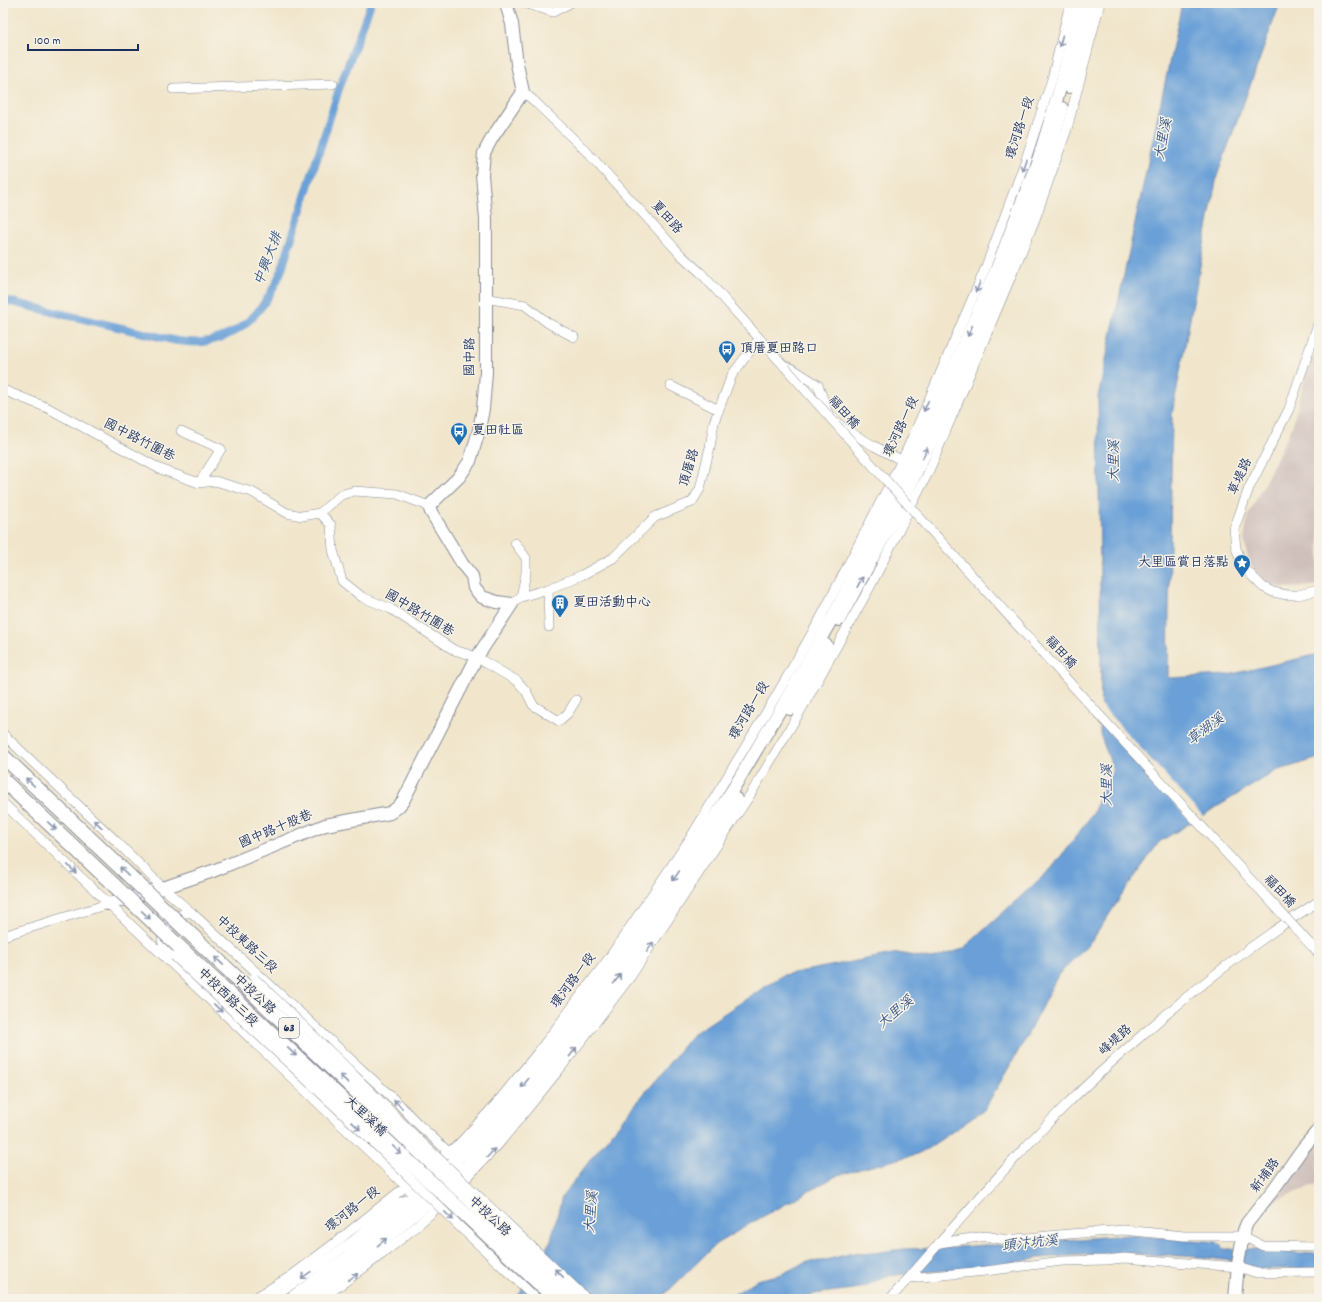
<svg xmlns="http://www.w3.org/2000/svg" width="1322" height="1302" viewBox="0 0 1322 1302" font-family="Dekko,'LXGW WenKai TC',sans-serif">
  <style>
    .industrial { fill: #cfc0bb }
    .water { fill: #6aa0d7; stroke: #42689a }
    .pier { fill: #f1e6cc }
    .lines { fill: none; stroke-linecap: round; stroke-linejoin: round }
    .canal { stroke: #6aa0d7; stroke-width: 8 }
    .street-casing { stroke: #868a95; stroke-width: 10 }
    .secondary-casing { stroke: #868a95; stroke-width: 14 }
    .street { stroke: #fff; stroke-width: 9 }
    .secondary { stroke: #fff; stroke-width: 12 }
    .street-bridge-casing { stroke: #868a95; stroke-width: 10; stroke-linecap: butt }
    .primary-bridge-casing { stroke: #868a95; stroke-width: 16; stroke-linecap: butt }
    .street-bridge { stroke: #fff; stroke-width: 9 }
    .primary-bridge { stroke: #fff; stroke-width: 14 }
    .oneway { stroke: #8d97ae }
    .labels { text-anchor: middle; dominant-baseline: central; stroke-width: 3; stroke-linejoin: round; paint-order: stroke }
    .shield { fill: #f7f3e8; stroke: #5d6a87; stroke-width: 1 }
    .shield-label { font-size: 12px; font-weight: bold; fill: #1b2f5e }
    .street-label { font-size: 13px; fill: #1b2f5e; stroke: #f7f3e8 }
    .poi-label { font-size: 13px; fill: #1b2f5e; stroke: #f7f3e8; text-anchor: start }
    .water-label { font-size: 14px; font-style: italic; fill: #375788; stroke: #f7f3e8 }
  </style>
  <rect width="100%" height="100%" fill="#f7f3e8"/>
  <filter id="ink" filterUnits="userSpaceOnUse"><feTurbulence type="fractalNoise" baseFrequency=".025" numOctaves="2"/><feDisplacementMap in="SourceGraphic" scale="8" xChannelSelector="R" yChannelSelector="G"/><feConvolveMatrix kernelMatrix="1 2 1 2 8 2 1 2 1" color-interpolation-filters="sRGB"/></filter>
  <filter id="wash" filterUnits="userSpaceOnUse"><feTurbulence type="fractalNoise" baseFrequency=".012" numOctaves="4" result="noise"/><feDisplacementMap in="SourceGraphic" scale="16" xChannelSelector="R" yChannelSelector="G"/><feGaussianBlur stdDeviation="0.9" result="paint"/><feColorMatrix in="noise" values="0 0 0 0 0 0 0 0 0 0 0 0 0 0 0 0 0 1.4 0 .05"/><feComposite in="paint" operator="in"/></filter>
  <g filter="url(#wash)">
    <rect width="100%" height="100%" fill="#f1e6cc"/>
    <path class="industrial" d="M1319,335V584L1313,586L1288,588L1277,586L1261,578L1254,570L1251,564L1247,555L1244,539L1248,516L1292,427L1308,368Z
      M1319,1135V1184L1280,1198L1267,1206Z"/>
    <path class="water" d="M1182,3H1280L1217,176L1172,414L1168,678L1228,675L1319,654V758L1276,771L1159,842L1122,895L1093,939L1058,975L1023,1043L984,1110L921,1153L838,1175L753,1222L716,1244L660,1299H516L551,1240L562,1197L597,1151L693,1034L783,975L898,953L932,959L963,949L1052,868L1092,815L1113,769L1100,734L1101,669L1098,397Z
      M1128,1235L1217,1242L1224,1249H1256L1277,1252L1319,1254V1268L1260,1269L1231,1261L1201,1257L1119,1253L1080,1255L1040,1258L1001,1265L886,1276L861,1288L814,1294L807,1299H727L757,1280L782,1274L806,1262L822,1261L853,1253L865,1254L903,1249L945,1248L985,1245H1001Z"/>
    <path class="pier" d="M1098,702L1204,817L1193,824L1098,720Z"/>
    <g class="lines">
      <path class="canal" d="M3,300L177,341C185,342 194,343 202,342C243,337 266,308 281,272L339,89L371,3"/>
    </g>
  </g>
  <g filter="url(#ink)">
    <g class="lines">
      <g class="street-casing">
        <path id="street" d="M524,3L553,12L570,3
          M173,89L333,84
          M523,92L533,100L586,151L681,255L701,273L785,367
          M485,298L525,305L548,323L574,337
          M1319,321L1289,409L1249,488L1234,529L1236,548L1241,561L1246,570L1263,587L1273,592L1287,595H1298L1319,590
          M783,365L793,369L818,385L828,413L843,428L874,446L907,463
          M671,386L719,410
          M3,390L48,408L160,469L199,483L215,481L252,492L287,513L302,516L320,513L331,525L333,550L342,581L362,597L391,609L454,650L477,657L481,660L517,681L526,691L533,705L559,721L568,713L576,700
          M181,431L221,449L199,483
          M320,513L341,495L354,491L397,494L429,506
          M515,543L526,558V573L521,597
          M548,589L549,627
          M512,604L521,597L548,589L582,575L613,558L655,517L692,502L700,489L710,447L714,422L732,375L759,339
          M3,734L115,840L163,888L192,913L397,1102L417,1123L453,1156
          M3,803L420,1200
          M3,936L108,904
          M174,956C171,954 167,951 165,947C154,930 175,911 192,913
          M458,1187L498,1145L559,1070L631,976L750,795L801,710L871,585L928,473L1034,222L1067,129L1100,3
          M939,1243L986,1236L1006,1240L1069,1234L1124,1230L1184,1236H1243L1263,1246L1319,1247
          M909,1278L986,1271L1062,1261L1106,1260L1124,1258L1238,1267L1257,1273L1319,1272
          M253,1299L291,1276L340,1239L460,1143L494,1106L539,1051L609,958L689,840L776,696L819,621L902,460L917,427L985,269L1026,159L1052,79L1070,3
          M268,1299L288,1287L327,1260L355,1239L398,1203L415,1197
          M321,1299C363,1269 406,1238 443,1202
          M890,1299C949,1233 1005,1166 1067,1104C1085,1086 1104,1069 1123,1052C1184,997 1249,945 1319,901"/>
      </g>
      <g class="secondary-casing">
        <path id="secondary" d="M1069,87L1080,47L1090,3
          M839,620L901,505L970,356L1013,253L1051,148L1062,108
          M790,709L826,645
          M108,904L163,888L213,871L325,825L390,813L398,807L403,801L477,657L512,604L497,602L482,597L474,588L472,576L463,565L431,512L429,506L459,477L470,461L478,434L483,409L486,373V219L482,175L484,153L492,138L523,92L517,64L512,24L506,3
          M290,1299L348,1257L403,1212L417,1196L457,1159L506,1107L554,1047L615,966L682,868L733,789L783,705L834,615L909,465L953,369L997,268L1039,157L1062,82L1080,3
          M306,1299L324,1288L362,1259L425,1205L466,1167L516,1112L548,1073L644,941L674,898L736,799
          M1235,1299L1238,1264L1244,1230L1247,1223L1273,1190L1303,1148L1319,1129"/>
      </g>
      <use href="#street" class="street"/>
      <use href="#secondary" class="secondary"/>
      <g class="street-bridge-casing">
        <path id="street-bridge" d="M785,367C960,565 1140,759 1319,954
          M174,956L373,1142L460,1227L537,1299
          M254,978L340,1061L415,1136L587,1299"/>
      </g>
      <g class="primary-bridge-casing">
        <path id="primary-bridge" d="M3,756L575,1299
          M3,780L209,975L556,1299"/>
      </g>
      <use href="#street-bridge" class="street-bridge"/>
      <use href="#primary-bridge" class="primary-bridge"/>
    </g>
    <defs><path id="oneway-shaft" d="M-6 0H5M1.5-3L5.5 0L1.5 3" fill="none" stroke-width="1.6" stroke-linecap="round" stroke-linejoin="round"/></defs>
    <g class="oneway">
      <use href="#oneway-shaft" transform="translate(1061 41) rotate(104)"/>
      <use href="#oneway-shaft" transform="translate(1024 165) rotate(110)"/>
      <use href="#oneway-shaft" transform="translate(978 287) rotate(113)"/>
      <use href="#oneway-shaft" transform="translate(970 331) rotate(113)"/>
      <use href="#oneway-shaft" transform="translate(926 406) rotate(113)"/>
      <use href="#oneway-shaft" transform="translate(925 453) rotate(-66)"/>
      <use href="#oneway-shaft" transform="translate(860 582) rotate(-61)"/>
      <use href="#oneway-shaft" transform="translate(30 782) rotate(-137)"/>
      <use href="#oneway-shaft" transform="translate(98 824) rotate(-137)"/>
      <use href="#oneway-shaft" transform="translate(52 826) rotate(43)"/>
      <use href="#oneway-shaft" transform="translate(72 869) rotate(44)"/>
      <use href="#oneway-shaft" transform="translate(124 871) rotate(-136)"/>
      <use href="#oneway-shaft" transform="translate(676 876) rotate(124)"/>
      <use href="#oneway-shaft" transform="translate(146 915) rotate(43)"/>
      <use href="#oneway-shaft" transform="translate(650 947) rotate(-56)"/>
      <use href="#oneway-shaft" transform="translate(219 961) rotate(-137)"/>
      <use href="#oneway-shaft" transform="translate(617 979) rotate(-54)"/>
      <use href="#oneway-shaft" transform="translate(218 1008) rotate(43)"/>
      <use href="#oneway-shaft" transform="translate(292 1052) rotate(43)"/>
      <use href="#oneway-shaft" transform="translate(573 1052) rotate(-53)"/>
      <use href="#oneway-shaft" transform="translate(344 1079) rotate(-137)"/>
      <use href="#oneway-shaft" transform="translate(525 1083) rotate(129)"/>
      <use href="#oneway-shaft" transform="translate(398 1104) rotate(-135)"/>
      <use href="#oneway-shaft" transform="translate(356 1126) rotate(43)"/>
      <use href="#oneway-shaft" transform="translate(397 1150) rotate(43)"/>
      <use href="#oneway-shaft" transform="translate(491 1153) rotate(-48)"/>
      <use href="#oneway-shaft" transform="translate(449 1216) rotate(44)"/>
      <use href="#oneway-shaft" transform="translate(382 1242) rotate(-40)"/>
      <use href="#oneway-shaft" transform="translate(559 1273) rotate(-137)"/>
      <use href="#oneway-shaft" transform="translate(306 1275) rotate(145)"/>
      <use href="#oneway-shaft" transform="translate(353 1277) rotate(-35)"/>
    </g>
  </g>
  <defs>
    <g id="bus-pin" transform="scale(0.9)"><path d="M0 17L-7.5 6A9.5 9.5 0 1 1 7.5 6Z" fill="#1f6fb2" stroke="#f7f3e8"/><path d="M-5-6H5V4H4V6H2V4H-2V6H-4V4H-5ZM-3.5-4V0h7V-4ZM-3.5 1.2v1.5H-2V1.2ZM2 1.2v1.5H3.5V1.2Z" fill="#fff"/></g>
    <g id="sight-pin" transform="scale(0.9)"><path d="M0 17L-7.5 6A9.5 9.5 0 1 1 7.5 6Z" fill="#1f6fb2" stroke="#f7f3e8"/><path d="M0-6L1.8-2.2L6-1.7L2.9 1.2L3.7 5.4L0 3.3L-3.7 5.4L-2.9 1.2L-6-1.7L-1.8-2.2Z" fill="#fff"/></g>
    <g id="building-pin" transform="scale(0.9)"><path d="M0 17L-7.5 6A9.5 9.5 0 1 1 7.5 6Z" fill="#1f6fb2" stroke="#f7f3e8"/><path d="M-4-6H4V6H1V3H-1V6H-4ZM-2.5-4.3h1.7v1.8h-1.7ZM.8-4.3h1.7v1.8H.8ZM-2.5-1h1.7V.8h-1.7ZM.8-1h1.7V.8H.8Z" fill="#fff"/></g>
  </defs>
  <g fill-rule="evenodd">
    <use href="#bus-pin" x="727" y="349"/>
    <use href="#bus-pin" x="459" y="431"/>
    <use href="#sight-pin" x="1242" y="563"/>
    <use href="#building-pin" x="560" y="603"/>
  </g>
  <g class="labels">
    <rect class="shield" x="279" y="1018" width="20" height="20" rx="3"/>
    <g class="shield-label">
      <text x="289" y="1028">63</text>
    </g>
    <g class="street-label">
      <text transform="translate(1021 128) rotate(-72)">環河路一段</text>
      <text transform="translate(666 218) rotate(48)">夏田路</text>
      <text transform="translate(471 357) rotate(-89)">國中路</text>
      <text transform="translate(843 413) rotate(49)">福田橋</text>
      <text transform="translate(902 427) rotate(-65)">環河路一段</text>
      <text transform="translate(139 441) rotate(27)">國中路竹圍巷</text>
      <text transform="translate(690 468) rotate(-73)">頂厝路</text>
      <text transform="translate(1241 477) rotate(-66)">草堤路</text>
      <text transform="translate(419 614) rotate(31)">國中路竹圍巷</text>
      <text transform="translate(1060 653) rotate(48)">福田橋</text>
      <text transform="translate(750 711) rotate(-59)">環河路一段</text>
      <text transform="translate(276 830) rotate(-23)">國中路十股巷</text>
      <text transform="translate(1279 892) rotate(47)">福田橋</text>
      <text transform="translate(246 945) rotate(43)">中投東路三段</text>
      <text transform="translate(574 981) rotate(-53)">環河路一段</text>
      <text transform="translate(254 995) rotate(43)">中投公路</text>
      <text transform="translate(227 998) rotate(44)">中投西路三段</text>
      <text transform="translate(1116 1041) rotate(-42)">峰堤路</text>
      <text transform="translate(365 1117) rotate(43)">大里溪橋</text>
      <text transform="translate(1266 1176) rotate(-54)">新埔路</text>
      <text transform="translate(353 1210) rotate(-38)">環河路一段</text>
      <text transform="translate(489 1217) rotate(43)">中投公路</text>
    </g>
    <g class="poi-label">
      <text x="740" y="349">頂厝夏田路口</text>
      <text x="472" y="431">夏田社區</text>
      <text x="1229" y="563" text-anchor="end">大里區賞日落點</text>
      <text x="573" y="603">夏田活動中心</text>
    </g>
    <g class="water-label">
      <text transform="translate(1164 139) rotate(-79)">大里溪</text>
      <text transform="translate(269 259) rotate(-69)">中興大排</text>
      <text transform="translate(1115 461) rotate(-89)">大里溪</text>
      <text transform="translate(1206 730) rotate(-37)">草湖溪</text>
      <text transform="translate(1108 785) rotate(-89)">大里溪</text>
      <text transform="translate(896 1013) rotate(-40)">大里溪</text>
      <text transform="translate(592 1212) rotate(-85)">大里溪</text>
      <text transform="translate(1030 1244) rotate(-6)">頭汴坑溪</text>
    </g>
  </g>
  <rect width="1322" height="1302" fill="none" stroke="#f7f3e8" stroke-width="16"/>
  <path d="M28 44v6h110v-6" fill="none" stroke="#1b2f5e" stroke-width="2"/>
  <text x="34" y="44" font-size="12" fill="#1b2f5e" stroke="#f7f3e8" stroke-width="3" paint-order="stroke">100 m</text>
</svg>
